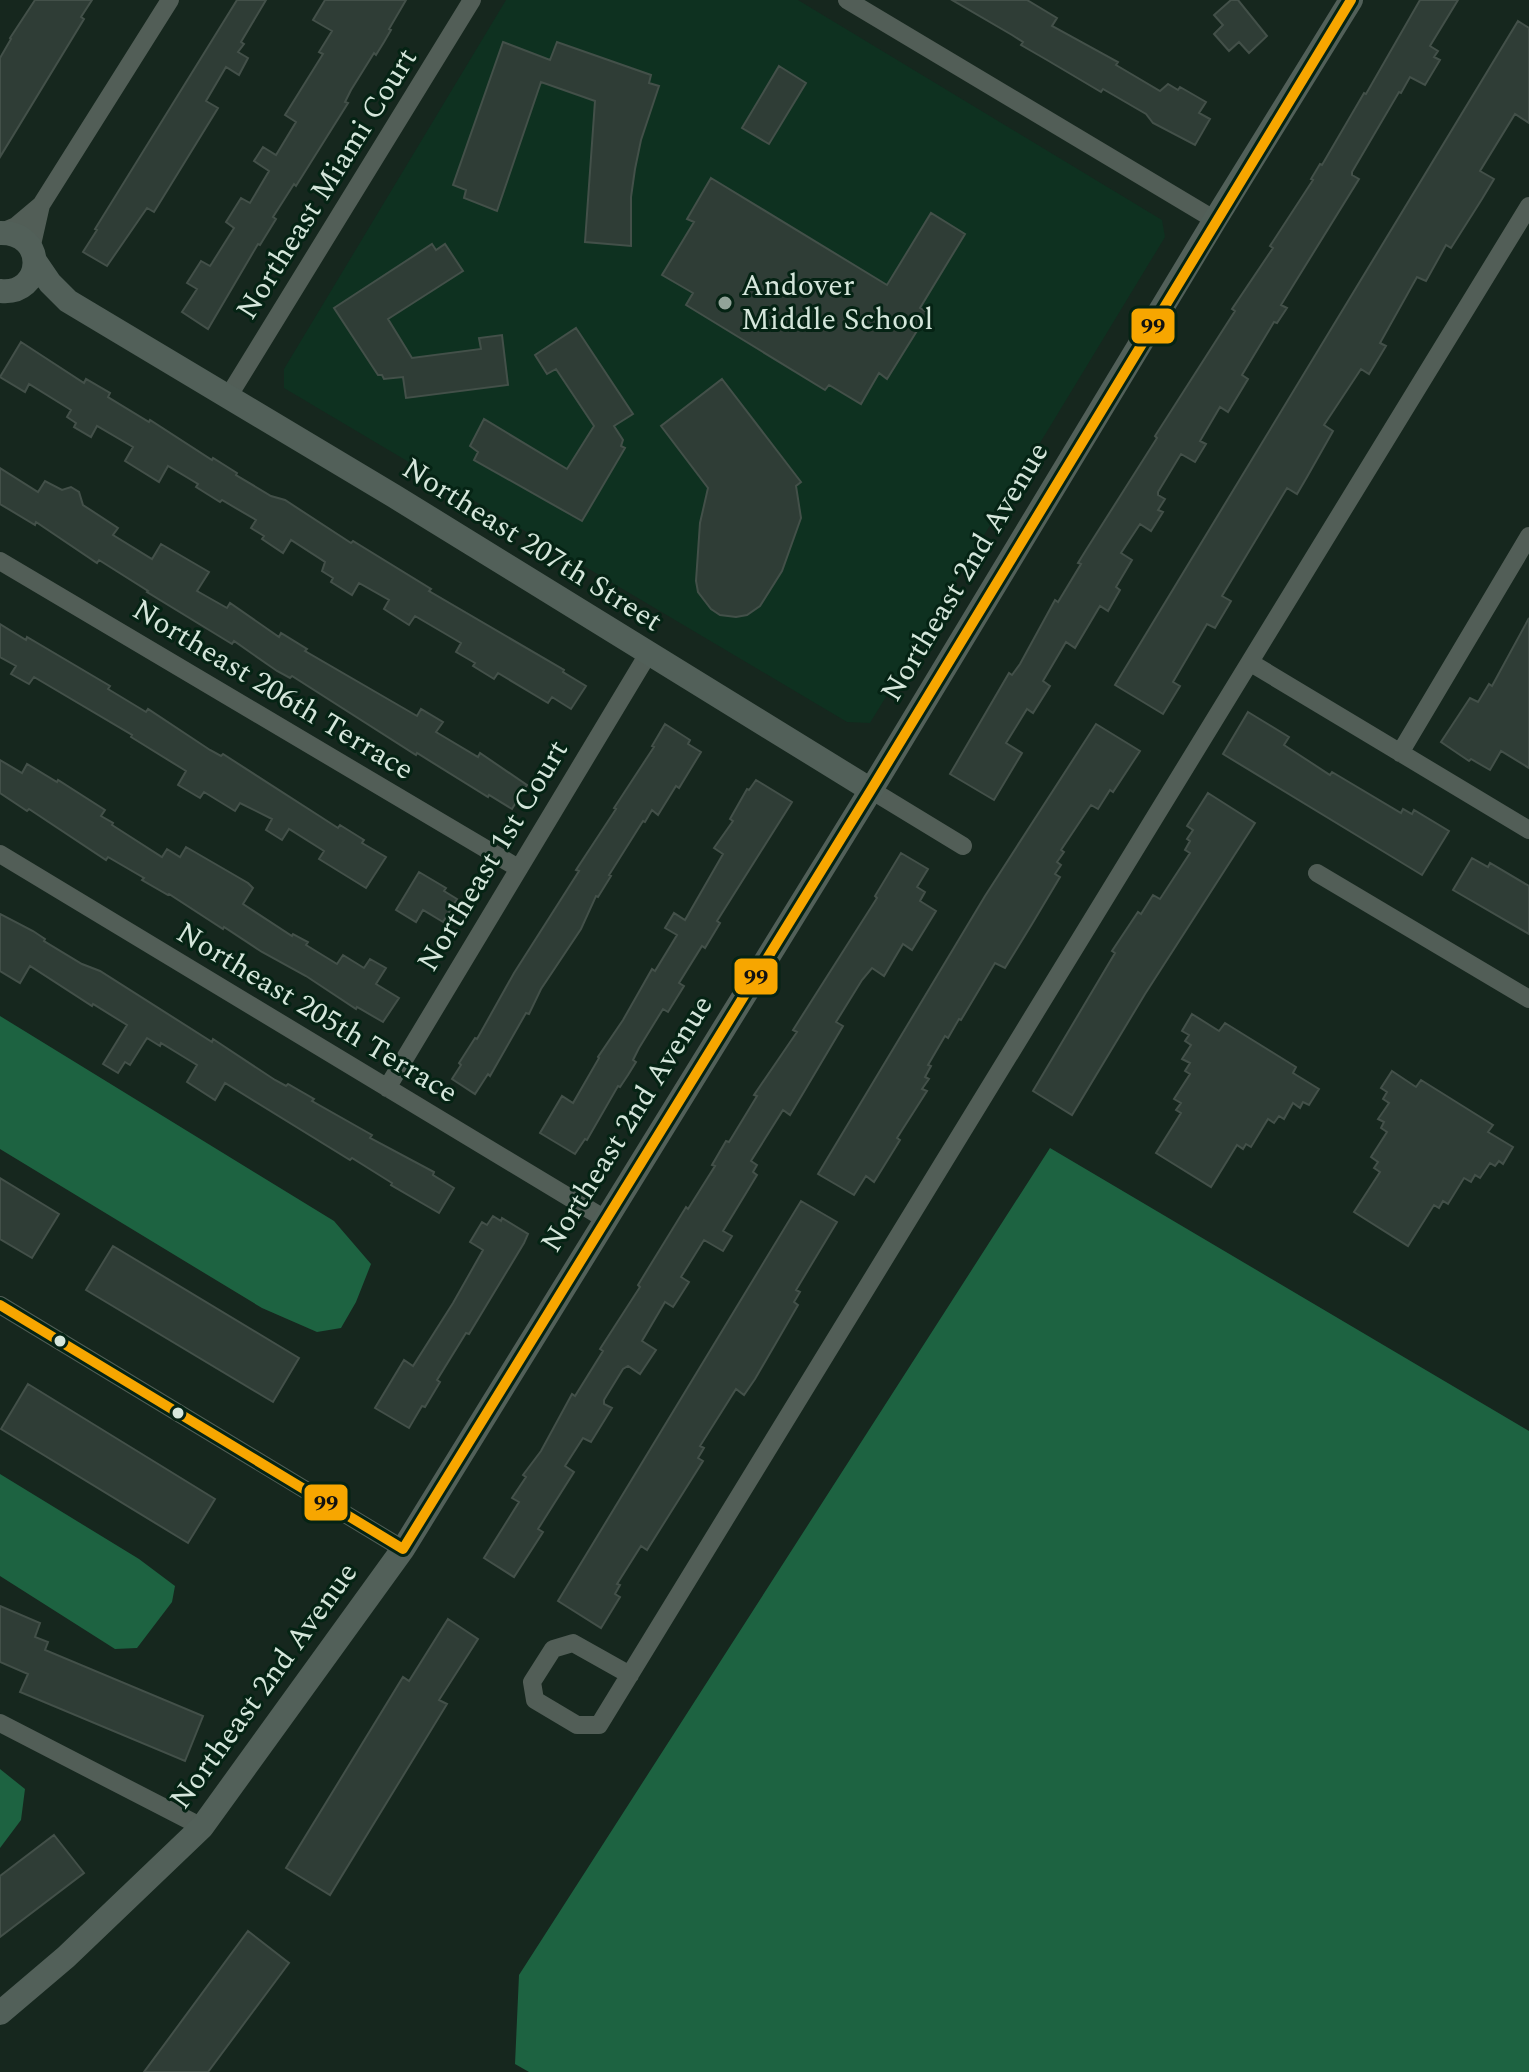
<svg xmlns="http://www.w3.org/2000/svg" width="1529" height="2072" viewBox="0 0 1529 2072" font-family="Spectral,serif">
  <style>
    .built { fill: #0e3120 }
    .water { fill: #1d6341 }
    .building { fill: #2f3d36; stroke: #435049; stroke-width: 2 }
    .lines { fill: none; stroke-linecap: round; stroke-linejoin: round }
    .street { stroke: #525e57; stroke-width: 18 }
    .secondary { stroke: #526059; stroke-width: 24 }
    .bus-1-casing { stroke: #052314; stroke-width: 16 }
    .bus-1 { stroke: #f7a600; stroke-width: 10 }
    .poi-dot { fill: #92a399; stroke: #052314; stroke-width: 3 }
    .bus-dot { fill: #d5e6db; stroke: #052314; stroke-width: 3 }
    .labels { text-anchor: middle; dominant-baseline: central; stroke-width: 6; stroke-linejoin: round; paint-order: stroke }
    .street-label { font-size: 30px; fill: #d5e6db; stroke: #052314 }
    .poi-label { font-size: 30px; fill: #d5e6db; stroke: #052314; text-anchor: start }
    .line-badge { stroke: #052314; stroke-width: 3 }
    .pale-badge-label { font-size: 22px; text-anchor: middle; font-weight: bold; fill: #111 }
  </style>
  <rect width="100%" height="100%" fill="#16271e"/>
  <path class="built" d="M506,0H798L1162,220L1165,237L870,723L847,722L284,388V369Z"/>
  <path class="water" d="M0,1016L334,1221L371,1264L356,1302L341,1328L317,1332L262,1308L0,1149Z
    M1050,1148L1529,1431V2072H529L515,2064L519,1975Z
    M0,1474L139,1559L175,1586L172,1602L137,1648L115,1649L0,1576Z
    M0,1769L25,1789L21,1820L0,1848Z"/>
  <path class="building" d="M35,0H92L81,17L84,19L0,157V58L11,39L10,38Z
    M237,0H266L241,42L244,44L238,52L248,58L239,75L226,67L206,101L218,108L154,212L147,208L107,266L83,252L97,230L95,229Z
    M325,0H406L389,29L391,30L384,42L376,55L374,53L351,90L345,102L348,103L296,186L294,184L273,217L276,219L260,245L258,244L208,329L182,312L197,289L187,283L201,261L210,266L212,263L234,228L226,222L241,198L250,203L269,171L254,161L263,147L276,155L296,122L285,115L323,54L319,52L332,31L313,20Z
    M952,0H1027L1057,18L1052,26L1118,62L1116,65L1160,91L1168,84L1178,90L1180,87L1206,102L1199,113L1210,119L1195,145L1153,123L1146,114L1103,89L1101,92L1047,60L1021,45L1023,42L1012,35Z
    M1231,0H1238L1267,36L1249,53L1239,42L1229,51L1214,34L1223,25L1214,15Z
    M1420,0H1458L1430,46L1438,51L1434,57L1440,60L1425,85L1410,77L1401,93L1399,92L1352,172V175L1359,179L1281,305L1287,308L1277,323L1274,322L1242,375L1248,379L1228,412L1220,407L1200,441L1206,444L1195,462L1181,454L1158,492V495L1165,499L1158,510L1163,512L1151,531L1140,524L1121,553L1132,560L1116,587L1120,590L1108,611L1100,606L1075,648L1066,642L1043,681L1050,686L1033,713L1027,709L1006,743L1022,753L994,800L950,774L1009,673L1012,675L1020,664L1055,600L1058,602L1081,564L1078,563L1086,550L1157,438L1155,436L1235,311L1232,309L1273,248L1270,246L1313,180L1311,179L1320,164L1322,165L1364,93L1366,94Z
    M1518,21L1529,28V123L1515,114L1480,171L1494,179L1482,199L1451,248L1446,245L1426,281L1417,277L1380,343L1386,346L1369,374L1361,369L1324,425L1333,431L1307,477L1297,494L1287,488L1222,596L1231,601L1215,628L1207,624L1173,682L1180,686L1163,714L1115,685Z
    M503,42L550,60L557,42L651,75L649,83L659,86L641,140L635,169L631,197V246L585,242L595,101L541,82L497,211L464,198L466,190L453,185Z
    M779,66L806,83L769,144L742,128Z
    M711,178L887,285L931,213L965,234L920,308L928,313L887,379L879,373L861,404L829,385L825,390L686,305L693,293L662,275L694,222L687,219Z
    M432,244L436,250L445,244L463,271L388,319L412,358L481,349L479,338L502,335L508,385L406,398L403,377L384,379L382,375H378L334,308Z
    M576,328L633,414L614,426L623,440L621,446L625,448L582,521L474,460L478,452L470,446L484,419L567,469L594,426L556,369L547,374L535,355Z
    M21,342L84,383L86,379L110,393L108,397L149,422L150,420L212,460L213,458L237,473L236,475L271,496L285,500L351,543L353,541L431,589L429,591L564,670L563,672L586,686L571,709L552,697L548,703L498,673L494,679L473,666L475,663L456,652L461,643L415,616L409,625L384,609L389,600L359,583L352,595L331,582L333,578L322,571L325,562L291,540L283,553L262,539L264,536L251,528L256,520L222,500L220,502L196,487L198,484L168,466L159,482L125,461L133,447L97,426L91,437L74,427L76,423L67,417L71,410L29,384L25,392L0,377Z
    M722,379L801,482L796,486L801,518L782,571L760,606L747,615L736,617L720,615L711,609L698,592L696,581L700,523L708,488L661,426Z
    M0,468L38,492L45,481L62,490L71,487L79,492L83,505L118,528L113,535L152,559L161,544L209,572L197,591L227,608L230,603L279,637L281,633L307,649L305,651L417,716L421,709L443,722L436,732L478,757L480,753L527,785L512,809L489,795L488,797L417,753L416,755L292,676L290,678L277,671L234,641L232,644L147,592L148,591L99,560L97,563L36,522L35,525L0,504Z
    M1529,618V768L1501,751L1490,770L1471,759L1469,761L1441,742L1470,698L1478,702L1489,684L1492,686Z
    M0,624L26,640L27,637L110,686L108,689L146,712L148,709L210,750L221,756L223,754L338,828L340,825L364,840L362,843L386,857L366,888L319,859L324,851L289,829L282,840L266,830L272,819L240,803L235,811L204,792L200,798L178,785L186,771L131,737L132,735L34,677L29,684L11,674L16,666L0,657Z
    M1248,712L1289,737L1284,745L1330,775L1332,772L1401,813L1403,809L1412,814L1414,810L1449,831L1422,875L1223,754Z
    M665,724L690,740L688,744L701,752L679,788L676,786L658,815L652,810L645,822L643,821L609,875L611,876L598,897L596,896L581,929L541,989L529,1014L526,1013L490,1076L488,1074L475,1094L452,1079L461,1065L459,1063L475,1038L477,1039L514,973L579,871L576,870L616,809L614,808L654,747L652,746Z
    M1096,724L1140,751L1113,792L1110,790L1098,809L1091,805L1061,850L1064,852L1057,862L1061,865L1055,874L1060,877L1032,924L1005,968L995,963L961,1020L959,1019L948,1038L945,1036L928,1065L931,1066L925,1077L929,1079L922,1089L927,1091L897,1138L900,1140L874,1182L866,1176L854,1195L818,1174L985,896Z
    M0,760L22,773L27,764L57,782L58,780L105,810L101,816L113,823L112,825L162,857L167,849L180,857L186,847L248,883L253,888L243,904L292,936L293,934L308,942L306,945L337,964L343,955L364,968L370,959L386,968L376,984L399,998L383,1022L357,1007L356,1009L306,976L262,952L224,927L223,929L169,894L168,895L142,880L144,878L108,857L106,860L29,809L27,811L0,793Z
    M756,780L792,802L717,921L720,923L705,948L702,946L679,983L684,986L668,1012L663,1009L639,1048L633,1060L636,1062L628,1075L620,1087L618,1086L587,1140L585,1139L575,1154L540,1133L562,1096L573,1103L599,1058L598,1057L623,1020L652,969L655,971L677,935L665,928L674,913L685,920L723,854L714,848L733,821L730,819L747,789L749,790Z
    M1208,793L1255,823L1145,994L1072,1115L1033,1091L1115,953L1112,951L1138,912L1141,914L1153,895L1160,899L1190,853L1185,850L1190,841L1187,839L1193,830L1187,826Z
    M901,853L928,869L917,887L925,892L920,901L936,911L912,950L903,944L884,976L872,968L862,980L836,1022L843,1026L805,1090L790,1115L783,1110L751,1161L757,1165L753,1172L757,1175L723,1231L732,1236L723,1251L704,1240L681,1277L689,1282L675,1304L673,1307L665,1302L642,1341L656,1350L640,1374L628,1366L623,1369L604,1400V1404L612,1408L591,1442L583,1438L565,1466L574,1472L538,1529L543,1532L514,1577L484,1558L519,1502L512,1498L526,1477L523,1475L541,1451L572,1394L575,1396L603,1351L600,1349L640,1287L638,1285L686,1207L688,1209L715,1166L712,1165L726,1141L729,1142L757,1096L754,1095L797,1032L793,1030L877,898L875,896Z
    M1472,858L1488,867L1490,863L1529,886V934L1453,890Z
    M419,872L446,888L444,891L457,899L443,922L423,910L416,922L396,910Z
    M0,914L33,931L45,939L44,941L82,964L100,971L212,1042L213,1039L275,1080L286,1086L288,1084L314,1099L312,1101L372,1135L370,1138L434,1172L433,1175L454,1188L439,1213L391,1185L392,1183L352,1158L350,1160L225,1083L215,1100L187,1082L197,1065L161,1043L160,1046L147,1038L130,1065L125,1062L118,1073L103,1064L127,1025L93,1004L92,1006L30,966L20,983L0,971Z
    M1192,1014L1219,1031L1225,1023L1296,1067L1293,1073L1319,1089L1309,1105L1303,1102L1300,1108L1293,1103L1284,1119L1279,1116L1274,1123L1268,1119L1251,1147L1246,1144L1243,1149L1237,1145L1211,1187L1156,1153L1181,1113L1176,1110L1181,1103L1174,1099L1190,1074L1185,1071L1190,1063L1182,1059L1191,1045L1185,1041L1189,1035L1182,1031Z
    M1392,1071L1416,1087L1421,1080L1493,1125L1488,1132L1513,1147L1503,1164L1499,1161L1495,1166L1490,1163L1480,1178L1475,1175L1471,1182L1464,1178L1448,1204L1443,1201L1439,1208L1434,1205L1408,1246L1354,1212L1380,1172L1374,1168L1378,1162L1371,1157L1387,1132L1381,1128L1384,1122L1378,1119L1389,1103L1383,1099L1387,1092L1381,1088Z
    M0,1178L59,1214L32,1258L0,1239Z
    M801,1201L837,1222L796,1290L800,1292L794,1302L798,1305L755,1379L744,1395L736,1389L700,1446L704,1448L698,1458L703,1461L647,1550L641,1546L617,1584L620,1585L615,1594L620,1597L601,1628L558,1601Z
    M493,1216L501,1221L502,1218L528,1234L524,1243L469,1334L466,1333L437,1380L440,1382L425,1407L422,1406L409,1428L375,1408L404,1360L413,1366L453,1303L483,1250L470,1242L482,1222L487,1225Z
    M113,1246L299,1358L273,1402L86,1290Z
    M28,1384L215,1499L188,1543L1,1429Z
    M0,1606L40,1623L35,1637L48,1642L45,1650L203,1716L185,1761L20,1692L28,1674L0,1662Z
    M448,1619L478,1639L439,1700L447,1704L330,1895L286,1868L403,1677L409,1681Z
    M54,1835L84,1873L0,1937V1876Z
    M248,1931L289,1963L208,2072H144Z"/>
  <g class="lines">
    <path class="street" d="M847,0L1215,220
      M41,205L170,0
      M2,232L16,226L41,205L31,249
      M228,397L472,0
      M0,561L518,868
      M1251,663L1529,830
      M1400,753L1529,536
      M871,790L963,846
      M0,854L605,1219
      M1317,873L1529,999
      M387,1088L648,654
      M0,1305L403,1549
      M630,1675L573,1643L553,1649L532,1682L535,1700L577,1725H599L1529,206
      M0,1723L202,1827"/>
    <path class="secondary" d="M0,233C48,232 44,296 0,291
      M35,261L50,283L68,301L394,496L871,790
      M0,2013L66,1957L202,1827L403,1549L871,790L1215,220L1351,0"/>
    <g class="bus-1-casing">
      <path id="bus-1" d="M0,1305L403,1549L871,790L1351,0"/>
    </g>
    <use href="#bus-1" class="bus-1"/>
  </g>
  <circle class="poi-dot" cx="725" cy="303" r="8"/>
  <g class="bus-dot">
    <circle cx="60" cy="1341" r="7"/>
    <circle cx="178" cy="1413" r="7"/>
  </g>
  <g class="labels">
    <g class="street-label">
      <text transform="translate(327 184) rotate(-58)">Northeast Miami Court</text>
      <text transform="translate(532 545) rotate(32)">Northeast 207th Street</text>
      <text transform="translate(965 572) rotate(-59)">Northeast 2nd Avenue</text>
      <text transform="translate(273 690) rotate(31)">Northeast 206th Terrace</text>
      <text transform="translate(493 856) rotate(-59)">Northeast 1st Court</text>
      <text transform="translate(317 1013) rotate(31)">Northeast 205th Terrace</text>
      <text transform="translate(627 1124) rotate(-58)">Northeast 2nd Avenue</text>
      <text transform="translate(264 1686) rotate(-54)">Northeast 2nd Avenue</text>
    </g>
    <g class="poi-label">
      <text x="741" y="286">Andover<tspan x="741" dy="34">Middle School</tspan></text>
    </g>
  </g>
  <g class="line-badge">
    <rect x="1130" y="307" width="46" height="38" rx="8" fill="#f7a600"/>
    <rect x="733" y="957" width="46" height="39" rx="8" fill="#f7a600"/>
    <rect x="303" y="1483" width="46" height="39" rx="8" fill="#f7a600"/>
  </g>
  <g class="pale-badge-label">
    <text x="1153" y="333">99</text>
    <text x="756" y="984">99</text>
    <text x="326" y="1510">99</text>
  </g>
</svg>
